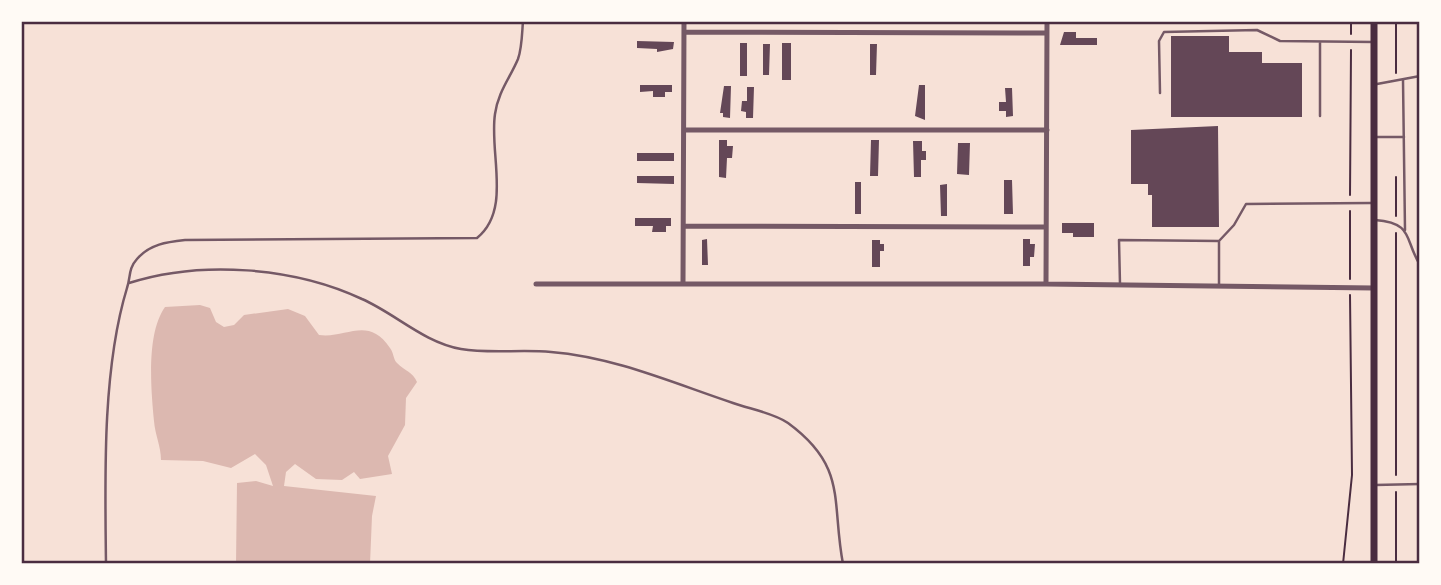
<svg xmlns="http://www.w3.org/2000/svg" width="1441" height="585" viewBox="0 0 1441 585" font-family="'Archivo Narrow',sans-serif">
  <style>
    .water { fill: #dcb8b0 }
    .building { fill: #644757 }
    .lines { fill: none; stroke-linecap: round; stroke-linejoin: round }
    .path { stroke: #4a2c40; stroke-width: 2 }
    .service { stroke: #755966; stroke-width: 2.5 }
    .minor { stroke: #755966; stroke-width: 5 }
    .secondary { stroke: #4a2c40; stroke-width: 7 }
    .neatline { fill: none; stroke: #4a2c40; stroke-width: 2.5 }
  </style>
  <rect width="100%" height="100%" fill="#f7e1d7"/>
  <path class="water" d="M200,305L210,308L216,322L224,327L234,325L244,315L288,309L305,316L319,335C346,339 368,315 390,348C394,353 393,359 397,363C405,371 413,372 417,382L406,398L405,425L388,456L392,474L360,479L354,472L342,480L316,479L295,464L286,472L284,486L376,496L372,516L370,564H236L237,483L256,481L273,486L266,465L255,454L231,468L203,461L161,460C161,446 155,435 154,421C151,389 146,334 165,307Z"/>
  <path class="building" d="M1064,32H1076V38H1097V45H1060Z
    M1171,36H1229V52H1262V63H1302V117H1171Z
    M637,41L674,42L673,49L657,52V49L637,48Z
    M740,43H747V76H740Z
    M782,43H791V80H782Z
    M763,44H770L769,75H763Z
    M870,44H877L876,75H870Z
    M640,85H672V92H665V97H653V91L640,92Z
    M919,85H925V120L915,116Z
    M724,86H731L730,118L723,117V113H720Z
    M747,87H754L753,118H746V112L741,111L742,101H747Z
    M1005,88H1012L1013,116L1006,117V111H999V102H1006Z
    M1218,126L1219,227H1152V195H1148V184H1131V130Z
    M719,140H727V146H733L732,158H727L726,178L719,177Z
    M871,140H879L878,176H870Z
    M913,141H922V151H926V160H921V177H914Z
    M958,143H970L969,175L957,174Z
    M637,153H674V161H637Z
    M637,176H674V184L637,183Z
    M1004,180H1012L1013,214H1004Z
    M855,182H861V214H855Z
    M947,184V216H941L940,185Z
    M635,218H671V226H666V232H652L653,226H635Z
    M1062,223H1094V237H1073V233H1062Z
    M707,239L708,265H702V240Z
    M1023,239H1030V244H1035L1034,257H1030V266H1023Z
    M872,240H880V244H884V251H880V267H872Z"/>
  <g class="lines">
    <path class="path" d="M1351,21V34
      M1396,21V73
      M1396,177V216
      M1350,195L1351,50
      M1350,279V211
      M1396,475V233
      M1396,492V564
      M1343,564L1352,475L1350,295"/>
    <path class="service" d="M1320,42V116
      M1403,80L1405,230
      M1377,84L1420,76
      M1160,93L1159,41L1164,32L1257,30L1280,41L1374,42
      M1377,137H1404
      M1375,220C1414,223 1404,239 1420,265
      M129,283C201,260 294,267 362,299C396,314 423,342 461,349C490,354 521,349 551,352C614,357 673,383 733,403C750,409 774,413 788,423C848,467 831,501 843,564
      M1120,284L1119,240L1219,241
      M1219,286V241L1234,225L1246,204L1371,203
      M1375,485L1420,484
      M106,564C105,478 102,370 127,288C131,276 128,269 137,259C150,244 167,242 185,240L477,238C512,210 489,153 495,114C498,92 510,78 518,59C522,48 522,33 523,21"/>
    <path class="minor" d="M684,32L1046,33
      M684,130H1047
      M684,226L1046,227
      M536,284H1046L1374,288
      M683,284L684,21
      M1046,284L1047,21"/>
    <path class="secondary" d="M1374,21V564"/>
  </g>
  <rect width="1441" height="585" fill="none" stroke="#fffaf5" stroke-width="46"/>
  <rect x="23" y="23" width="1395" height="539" class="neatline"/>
</svg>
